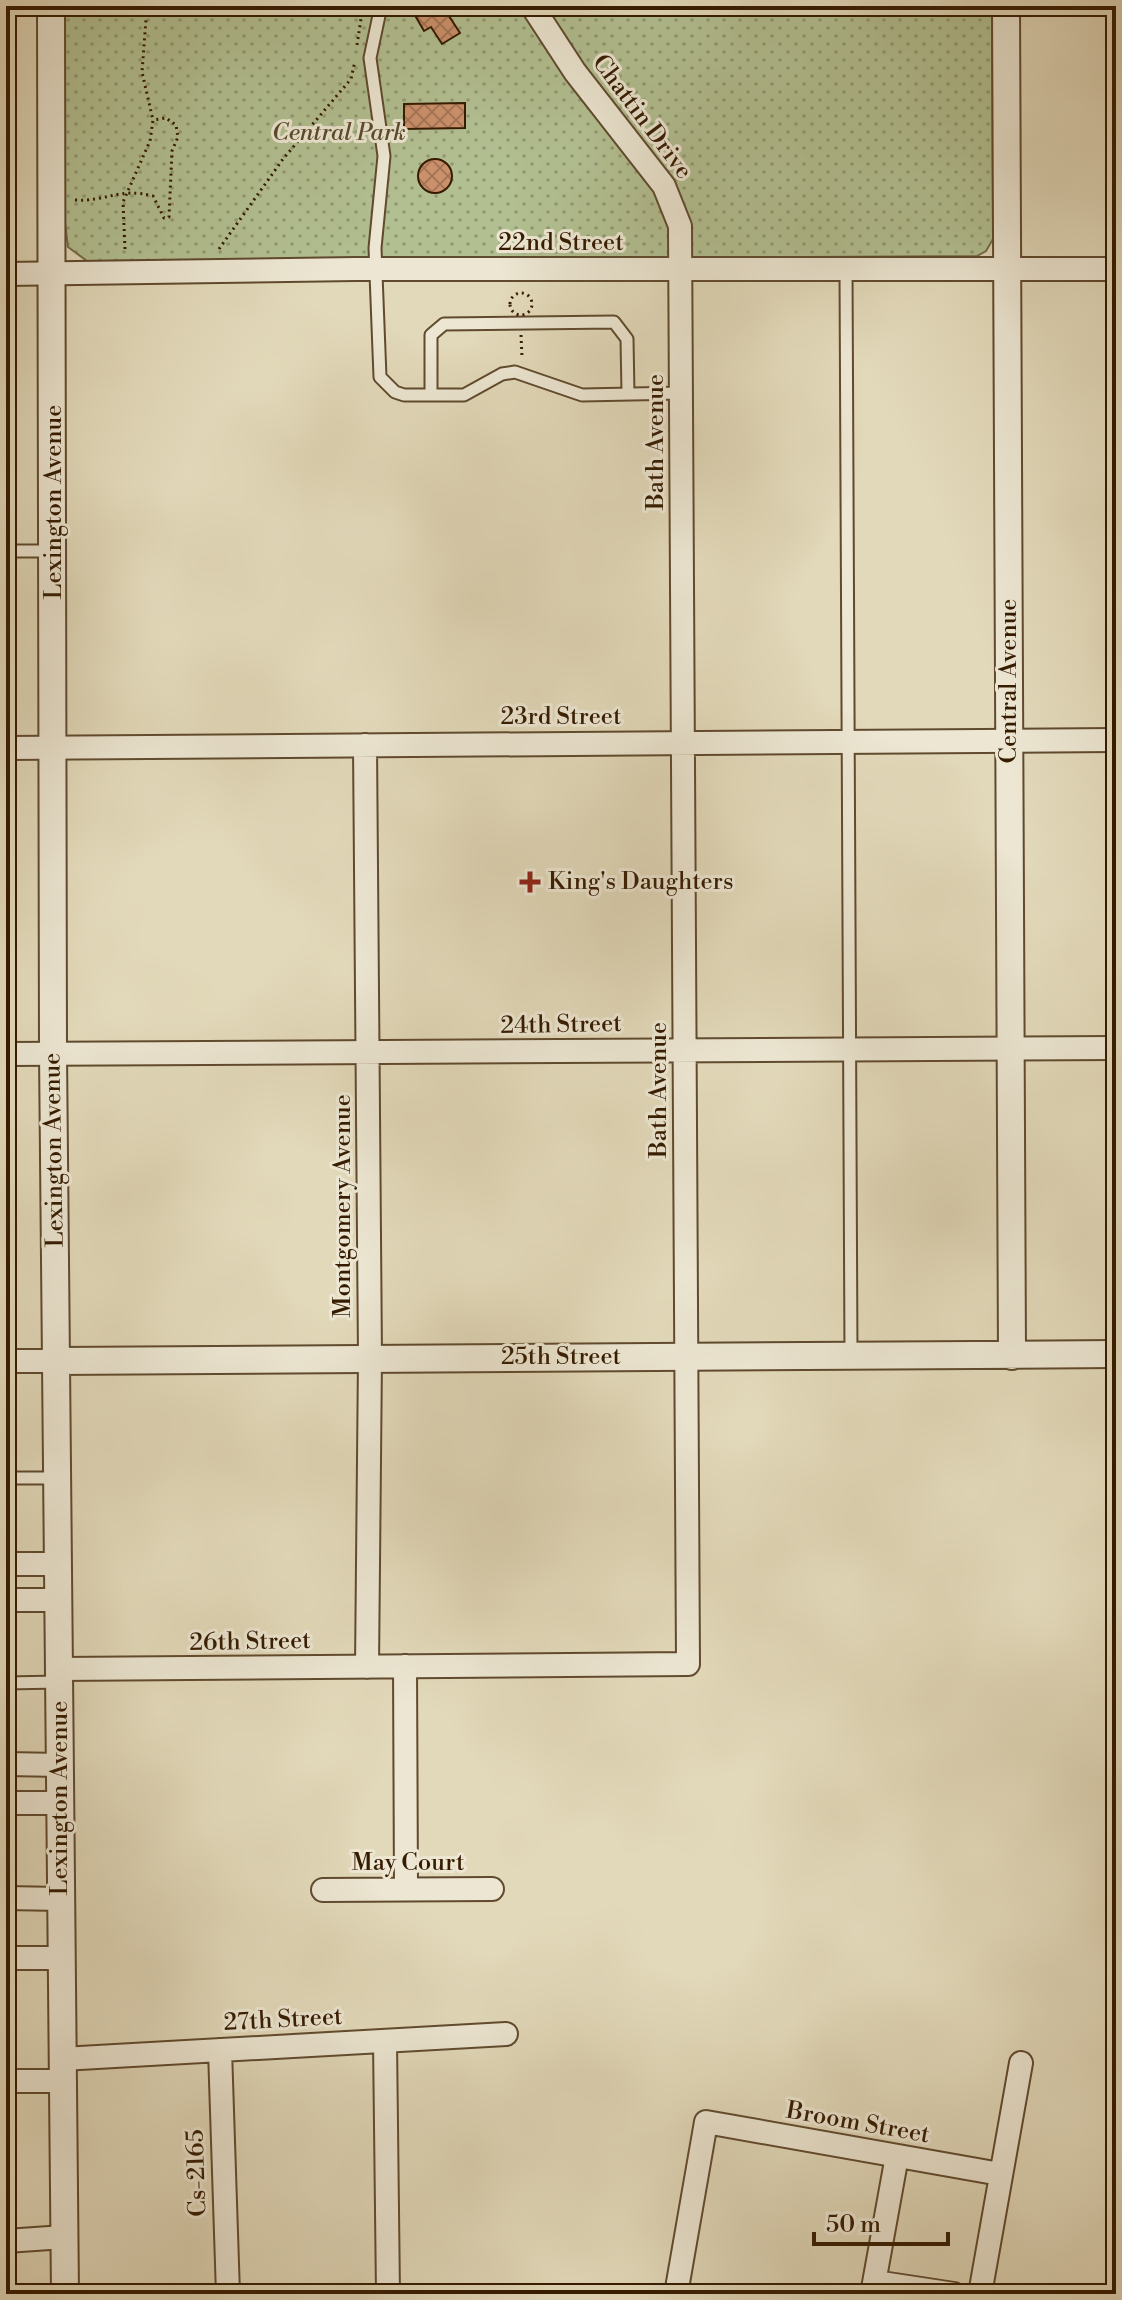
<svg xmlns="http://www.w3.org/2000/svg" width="1122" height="2300" viewBox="0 0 1122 2300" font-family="'Libre Bodoni',serif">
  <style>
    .park { fill: url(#park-dots); stroke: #746d48; stroke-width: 2 }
    .building { fill: url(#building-cross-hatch); stroke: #351b00; stroke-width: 2 }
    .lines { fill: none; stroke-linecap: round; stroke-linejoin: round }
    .service-casing { stroke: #604a2e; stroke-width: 15 }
    .minor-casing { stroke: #604a2e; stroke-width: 26 }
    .tertiary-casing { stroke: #604a2e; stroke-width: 30 }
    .path { stroke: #351b00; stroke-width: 3; stroke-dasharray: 2 4; stroke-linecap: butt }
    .service { stroke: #ece6d2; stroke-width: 11 }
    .minor { stroke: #ece6d2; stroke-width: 22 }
    .tertiary { stroke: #ece6d2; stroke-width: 26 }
    .poi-dot { fill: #8f2418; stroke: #ece6d2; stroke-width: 3 }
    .labels { text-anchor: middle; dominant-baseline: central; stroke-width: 6; stroke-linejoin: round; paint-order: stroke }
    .street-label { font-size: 24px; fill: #351b00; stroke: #ece6d2 }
    .park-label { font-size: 24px; font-style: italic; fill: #5a4c2c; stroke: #ece6d2 }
    .poi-label { font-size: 24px; fill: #351b00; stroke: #ece6d2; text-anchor: start }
  </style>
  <defs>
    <pattern id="park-dots" width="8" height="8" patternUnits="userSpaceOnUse" patternTransform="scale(2)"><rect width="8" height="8" fill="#b2bf91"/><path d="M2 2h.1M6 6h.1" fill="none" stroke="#929a74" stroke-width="1.8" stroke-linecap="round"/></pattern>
    <pattern id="building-cross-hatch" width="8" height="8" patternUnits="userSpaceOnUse" patternTransform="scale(2)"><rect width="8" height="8" fill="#cb916c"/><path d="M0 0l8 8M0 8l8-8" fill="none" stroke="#a67656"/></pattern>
  </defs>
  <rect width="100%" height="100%" fill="#e2d9ba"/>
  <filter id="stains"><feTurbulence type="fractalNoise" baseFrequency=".0025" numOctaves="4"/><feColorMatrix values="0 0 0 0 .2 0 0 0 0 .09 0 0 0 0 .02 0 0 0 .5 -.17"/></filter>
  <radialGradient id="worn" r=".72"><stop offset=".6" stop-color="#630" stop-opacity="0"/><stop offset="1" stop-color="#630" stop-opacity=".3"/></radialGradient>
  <path class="park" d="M63,6H992L993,239L986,251L977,256L87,261L68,247L65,223Z"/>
  <path class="building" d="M434,6H464L449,16L460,33L442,44L431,27L424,31L416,17Z
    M465,103V128L404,129V104Z
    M418 176a17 17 0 1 1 34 0a17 17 0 1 1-34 0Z"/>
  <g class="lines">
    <g class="service-casing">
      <path id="service" d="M381,6L370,58L384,156L375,248L380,377L395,392L404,395H464L502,374L515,372L582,395L682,393
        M846,269L851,1356
        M431,395V335L444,324L614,322L627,339L628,394
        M6,551H53
        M6,1478H56
        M6,1683L59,1682"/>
    </g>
    <g class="minor-casing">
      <path id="minor" d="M6,274L355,269H1116
        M365,745L370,1358L367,1667
        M6,748L1116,740
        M6,1054L1116,1048
        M6,1361H57
        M6,1564H58
        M6,1600H59
        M405,1666L406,1888
        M59,1669L688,1664L680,226L664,186L575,72L532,6
        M6,1764L61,1765
        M6,1803H60
        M323,1890L492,1889
        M6,1898L61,1899
        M6,1958H62
        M385,2041L388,2294
        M220,2050L228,2294
        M62,2059L506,2034
        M6,2081H62
        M6,2241L64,2237
        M875,2282L954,2294
        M676,2294L706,2122L1000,2174
        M872,2294L897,2156
        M980,2294L1021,2063"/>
    </g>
    <g class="tertiary-casing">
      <path id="tertiary" d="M51,6L53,1053L65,2294
        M1006,6L1012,1356
        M57,1361L1116,1354"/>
    </g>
    <path class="path" d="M357,45L363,6
      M75,200C106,202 119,187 153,196L164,218L169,217L172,151L178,137L176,125L166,118L153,120
      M125,249L123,202L150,141L153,120L142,72L147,6
      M219,249L283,159L351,79L355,61
      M510 304a11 11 0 1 1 22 0a11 11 0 1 1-22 0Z
      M521,335L522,357"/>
    <use href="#service" class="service"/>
    <use href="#minor" class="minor"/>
    <use href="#tertiary" class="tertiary"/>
  </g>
  <path class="poi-dot" d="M526 870h8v8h8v8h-8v8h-8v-8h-8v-8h8z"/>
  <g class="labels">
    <g class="street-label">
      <text transform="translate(642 117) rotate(53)">Chattin Drive</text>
      <text x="561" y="243">22nd Street</text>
      <text transform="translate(656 442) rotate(-90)">Bath Avenue</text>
      <text transform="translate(54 502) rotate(-90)">Lexington Avenue</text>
      <text transform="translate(1009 681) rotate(-90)">Central Avenue</text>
      <text x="561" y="717">23rd Street</text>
      <text transform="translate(561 1025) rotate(-1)">24th Street</text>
      <text transform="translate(659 1090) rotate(-90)">Bath Avenue</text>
      <text transform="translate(54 1150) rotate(-91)">Lexington Avenue</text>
      <text transform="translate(343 1206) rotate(-90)">Montgomery Avenue</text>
      <text x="561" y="1357">25th Street</text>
      <text transform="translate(250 1642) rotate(-1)">26th Street</text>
      <text transform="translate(60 1798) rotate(-90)">Lexington Avenue</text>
      <text x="408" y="1863">May Court</text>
      <text transform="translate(283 2020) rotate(-3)">27th Street</text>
      <text transform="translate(858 2123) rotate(10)">Broom Street</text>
      <text transform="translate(197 2173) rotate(-92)">Cs-2165</text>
    </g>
    <g class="park-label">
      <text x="339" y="133">Central Park</text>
    </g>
    <g class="poi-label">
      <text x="548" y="882">King's Daughters</text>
    </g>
  </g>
  <rect width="1122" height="2300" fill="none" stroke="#e2d9ba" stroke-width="32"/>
  <rect x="8" y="8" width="1106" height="2284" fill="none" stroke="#351b00" stroke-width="4"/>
  <rect x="16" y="16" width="1090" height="2268" fill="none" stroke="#351b00" stroke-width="2"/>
  <path d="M814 2232v12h134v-12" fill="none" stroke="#351b00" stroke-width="4"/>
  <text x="826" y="2232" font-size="24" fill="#351b00" stroke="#ece6d2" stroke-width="6" paint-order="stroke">50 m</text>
  <rect width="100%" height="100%" filter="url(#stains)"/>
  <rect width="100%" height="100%" fill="url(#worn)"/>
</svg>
